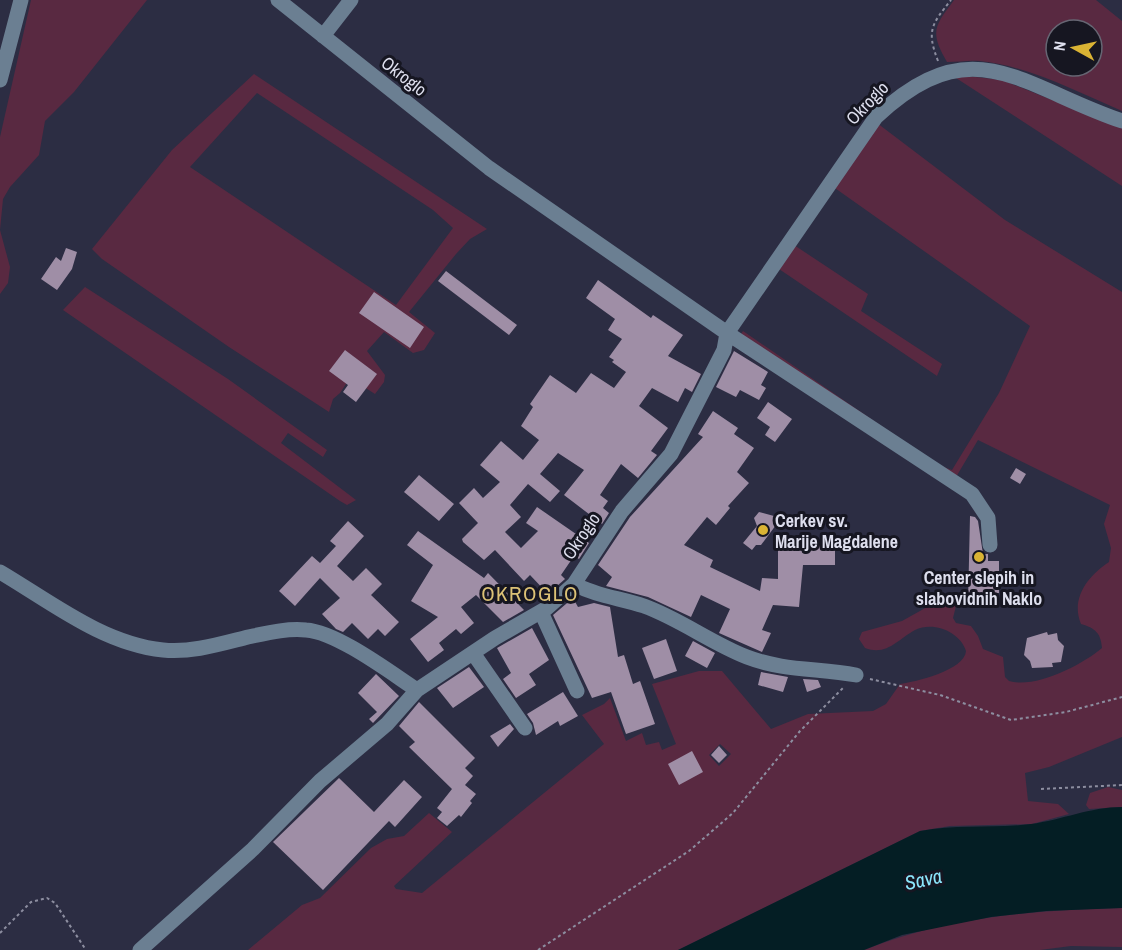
<svg xmlns="http://www.w3.org/2000/svg" width="1122" height="950" viewBox="0 0 1122 950" font-family="'Archivo Narrow',sans-serif">
  <style>
    .green { fill: #592941; fill-rule: evenodd }
    .water { fill: #041e24 }
    .building { fill: #9f8ea6 }
    .lines { fill: none; stroke-linecap: round; stroke-linejoin: round }
    .path { stroke: #8d8ea0; stroke-width: 2; stroke-dasharray: 3 3; stroke-linecap: butt }
    .minor { stroke: #6b7f92; stroke-width: 15 }
    .poi-dot { fill: #dab334; stroke: #161621; stroke-width: 2 }
    .labels { text-anchor: middle; dominant-baseline: central; stroke-width: 6; stroke-linejoin: round; paint-order: stroke }
    .street-label { font-size: 18px; fill: #dddeed; stroke: #161621 }
    .poi-label { font-size: 18px; font-weight: bold; fill: #dddeed; stroke: #161621; text-anchor: start }
    .water-label { font-size: 20px; font-style: italic; fill: #8ce7fc; stroke: #161621 }
    .quarter-label { font-size: 21px; letter-spacing: 1.5px; fill: #dcc276; stroke: #161621 }
  </style>
  <rect width="100%" height="100%" fill="#2c2d43"/>
  <path class="green" d="M31,0H147L74,92L45,121L39,155L10,187L3,199L0,230L10,267L8,283L0,294V137Z
    M954,0H1096L1122,21V111C1077,92 1029,66 980,61C969,60 958,62 947,62C929,31 935,26 954,0ZM1056,30H1092V66H1056Z
    M254,74L487,229L470,239L456,254L409,312L435,333L424,350L413,353L384,332L367,351L385,375L384,382L375,394L350,378L340,393L333,399L329,412L229,347L102,259L92,249L172,150ZM257,93L433,210L453,228L396,305L190,167Z
    M967,76L1002,80L1122,128V186L956,78Z
    M877,123L1005,220L1122,292V737L1049,767L1025,773L1028,801L1058,804L1069,814L1032,824L950,826L920,831L678,950H248L302,905L320,898L371,848L387,839L404,836L429,813L452,832L394,886L396,889L422,893L604,744L582,715L604,704L610,698L626,741L642,733L646,745L659,742L662,750L676,744L652,684L699,671H722L771,729L808,714L873,711L886,704L900,684C915,682 965,670 966,651C960,632 934,621 915,630C897,640 887,656 865,648L859,639L862,632L902,621L945,597L959,594L953,618L956,623L971,626L978,636L983,649L1003,657L1005,677L1009,681C1035,689 1082,665 1102,648C1101,633 1095,628 1081,624C1070,598 1089,575 1109,562L1111,548L1104,524L1110,505L978,440L956,477L945,473L739,337L743,331L938,465L952,470L999,393L1030,326L832,186ZM720,744L731,754L719,766L709,755Z
    M794,245L868,294L861,311L942,364L937,376L779,269Z
    M85,287L228,379L327,450L323,457L288,433L281,443L356,500L347,505L340,501L63,310Z
    M1108,787L1122,790V807L1089,809L1086,805L1090,793Z
    M1122,908V947L1071,946L1040,950H864C946,917 1035,910 1122,908Z"/>
  <path class="water" d="M1122,807V908L1046,911L991,917L902,935L864,950H678L920,831C959,824 993,829 1031,824C1062,820 1090,807 1122,807Z"/>
  <path class="building" d="M66,248L77,252L72,269L57,290L41,279L56,257L61,261Z
    M446,271L517,325L509,335L438,281Z
    M598,280L651,318L653,315L683,335L668,356L701,374L692,392L685,388L678,402L652,388L639,406L668,428L651,451L657,455L638,478L621,464L600,495L608,501L603,508L609,513L602,524L564,495L584,470L558,453L540,474L560,491L550,502L528,484L510,505L521,517L505,532L521,548L538,531L526,523L537,507L589,543L579,559L574,556L561,575L565,579L548,594L530,575L524,581L495,550L484,560L463,542L462,539L478,523L459,503L474,488L483,498L500,482L480,465L501,441L523,460L539,440L521,426L533,407L530,404L550,375L576,393L591,373L614,388L626,372L612,362L614,360L609,357L622,339L608,330L615,319L586,298Z
    M374,292L424,327L410,348L359,313Z
    M345,350L377,374L356,402L343,392L348,385L329,371Z
    M734,351L768,372L761,385L766,388L759,400L740,390L736,397L716,387Z
    M768,402L792,419L775,442L765,435L770,427L757,418Z
    M713,411L738,428L734,434L754,448L737,472L749,483L728,506L730,508L716,525L707,517L684,545L713,560L710,567L760,591L762,578L778,579V545H835V565H803L799,607L773,605L762,630L771,633L762,652L719,633L730,609L701,595L691,617L648,597L606,586L612,577L598,565L630,517L703,437L698,434Z
    M1016,468L1026,474L1020,484L1010,478Z
    M419,475L454,504L439,521L404,492Z
    M759,512L774,516L776,525L761,545H756L752,550L743,543L757,526L754,518Z
    M970,516L975,517L978,521L983,554H988V561H999V593H987V604H968Z
    M348,521L364,536L337,566L353,581L366,568L382,584L371,595L399,622L385,636L378,629L368,639L352,623L343,632L336,629L322,614L340,598L320,578L295,606L279,591L312,556L320,563L336,546L330,541Z
    M418,531L484,578L488,573L524,610L503,622L476,595L461,607L474,623L461,634L456,629L439,643L444,650L428,662L410,639L438,617L411,601L433,565L407,545Z
    M573,598L578,607L594,603L610,607L618,657L624,655L633,684L640,681L655,724L626,734L611,692L592,698L553,615Z
    M532,628L549,660L529,674L536,685L516,698L503,679L511,673L497,648Z
    M1047,632L1048,635L1057,633L1058,640L1064,646L1061,662L1052,663L1053,667L1032,668L1030,661L1024,655L1027,638Z
    M666,639L677,671L654,679L642,648Z
    M693,641L715,653L707,668L685,656Z
    M469,667L484,687L453,708L437,688Z
    M761,672L788,677L783,692L758,685Z
    M376,674L399,696L373,723L369,719L377,712L358,693Z
    M803,679L818,680L821,687L807,692Z
    M563,692L578,716L560,726L558,721L536,735L533,723L527,714Z
    M419,702L475,758L465,768L473,776L465,785L476,794L470,801L472,803L461,817L459,815L447,826L437,818L442,812L437,808L452,789L409,747L415,742L399,726Z
    M510,724L514,729L498,747L490,736Z
    M719,746L727,755L719,763L711,755Z
    M692,751L703,772L679,785L668,764Z
    M339,778L374,812L404,780L422,797L395,827L389,821L323,890L273,842Z"/>
  <g class="lines">
    <path class="path" d="M938,61C926,30 932,24 951,0
      M870,679L940,695L1011,720L1066,712L1122,697
      M1041,789L1122,785
      M0,933L31,902L47,898L55,903L86,950
      M538,950L689,851L733,813L800,731L843,688"/>
    <path class="minor" d="M278,0L489,168L727,333L876,117C973,26 1021,87 1122,121
      M323,36L351,0
      M0,80L21,0
      M0,572C51,602 103,644 163,650C191,653 220,644 248,637C267,633 287,628 306,630C337,632 391,673 417,690L495,638L547,608L574,584L622,511L671,454L724,350L727,333L972,494L988,518L990,545
      M574,584C596,596 620,598 644,606C680,619 711,643 747,657C783,671 819,668 856,675
      M541,612L577,691
      M473,653L525,728
      M140,950L253,849L320,781L387,724L417,690"/>
  </g>
  <g class="poi-dot">
    <circle cx="763" cy="530" r="6"/>
    <circle cx="979" cy="557" r="6"/>
  </g>
  <g class="labels">
    <g class="street-label">
      <text transform="translate(404 76) rotate(38)">Okroglo</text>
      <text transform="translate(867 103) rotate(-46)">Okroglo</text>
      <text transform="translate(581 536) rotate(-56)">Okroglo</text>
    </g>
    <g class="poi-label">
      <text x="775" y="520">Cerkev sv.<tspan x="775" dy="21">Marije Magdalene</tspan></text>
      <text x="979" y="577" text-anchor="middle">Center slepih in<tspan x="979" dy="21">slabovidnih Naklo</tspan></text>
    </g>
    <g class="water-label">
      <text transform="translate(923 879) rotate(-12)">Sava</text>
    </g>
    <g class="quarter-label">
      <text x="530" y="593">OKROGLO</text>
    </g>
  </g>
  <g transform="translate(1074 48) rotate(278)"><circle r="28" fill="#161621" stroke="#666673" stroke-width="1.5"/>
  <path d="M0-4.5L10 22L0 15L-10 22Z" fill="#dab334"/>
  <text y="-9" font-size="16" font-weight="bold" text-anchor="middle" fill="#dddeed">N</text>
  </g>
</svg>
